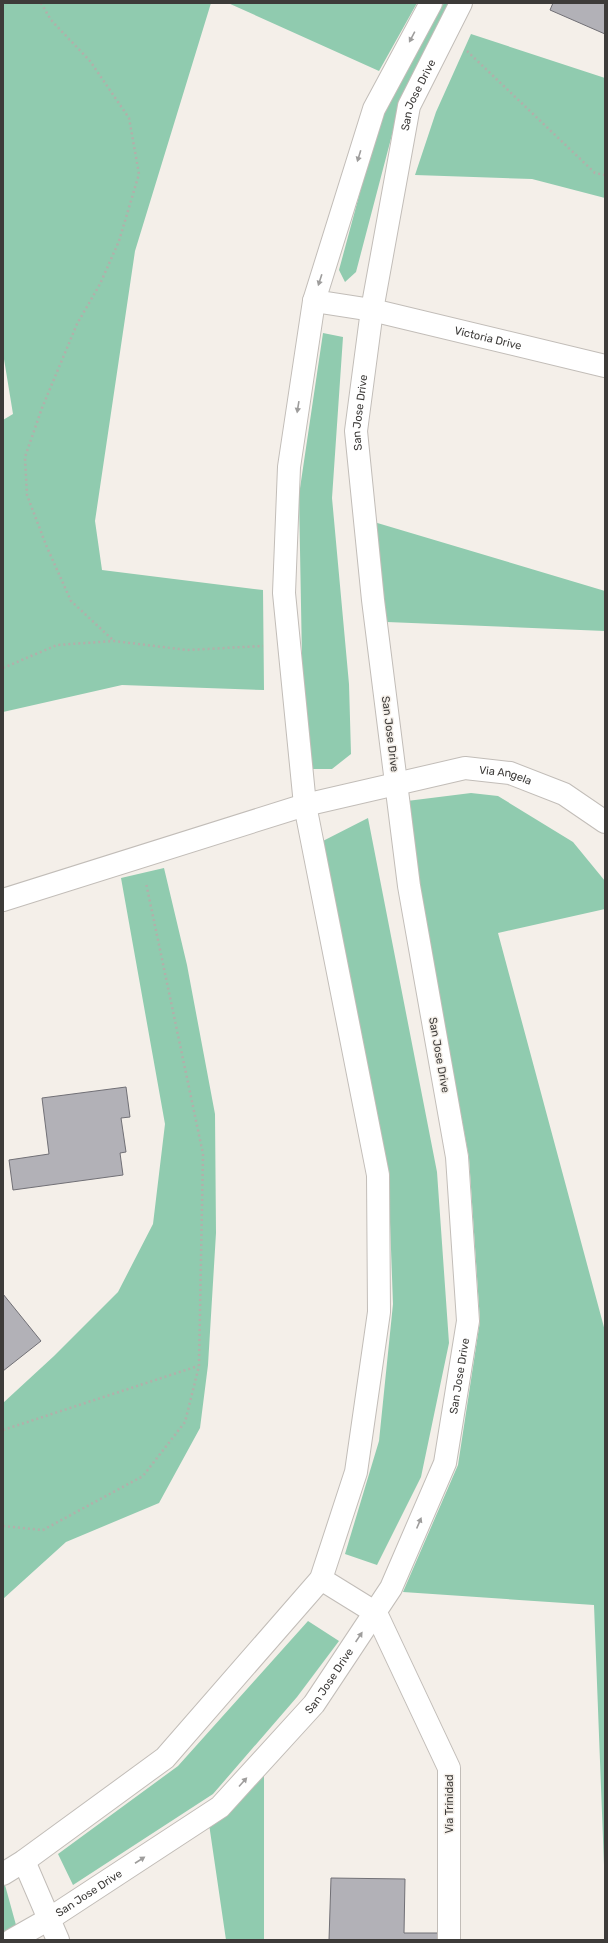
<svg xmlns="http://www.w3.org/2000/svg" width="608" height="1943" viewBox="0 0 608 1943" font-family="Rubik,sans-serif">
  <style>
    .green { fill: #90cbaf }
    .building { fill: #b2b1b7; stroke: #717076 }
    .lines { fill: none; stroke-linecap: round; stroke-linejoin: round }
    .street-casing { stroke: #c2bdb8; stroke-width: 24 }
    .path { stroke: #b3afaa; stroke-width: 2.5; stroke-dasharray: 2 3; stroke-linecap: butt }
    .street { stroke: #fff; stroke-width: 22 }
    .oneway { fill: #9e9d9c }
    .labels { text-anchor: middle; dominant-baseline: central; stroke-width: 3; stroke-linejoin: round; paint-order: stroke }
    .street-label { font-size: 11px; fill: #3d3b39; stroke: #f4efe9 }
  </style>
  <rect width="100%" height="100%" fill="#f4efe9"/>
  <path class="green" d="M3,3H211L135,251L95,521L102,570L263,590L264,690L122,685L3,712V420L13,414L3,353Z
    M228,3H417L379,71Z
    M444,3H456L399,108L356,272L345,282L339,270L383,107Z
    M471,34L605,78V198L532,179L415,175L436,112Z
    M323,333L343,337L332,498L349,684L351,754L332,769H304L299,495Z
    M374,522L605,591V631L387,622Z
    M471,793L498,796L573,842L605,881V909L498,933L605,1331V1891L594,1605L403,1592L458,1465L480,1321L469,1158L419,886L407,801Z
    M368,818L437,1172L449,1343L421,1477L377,1565L345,1554L379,1441L393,1304L388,1167L317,844Z
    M164,868L187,965L215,1114L216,1233L208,1365L200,1428L159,1503L66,1542L3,1599V1403L54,1356L118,1292L153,1224L165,1124L121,878Z
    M308,1621L339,1641L297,1697L213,1794L73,1885L58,1854L178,1766Z
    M264,1768V1940H226L209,1824Z
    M5,1885L16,1925L3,1933V1887Z"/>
  <path class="building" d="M553,3H605V34L550,10Z
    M126,1087L130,1117L121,1118L126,1152L120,1153L123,1175L13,1190L9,1160L49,1154L42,1098Z
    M3,1294L41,1341L3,1371Z
    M331,1878L405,1879L404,1933H443V1940H329Z"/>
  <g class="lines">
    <g class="street-casing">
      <g id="street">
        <path id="s1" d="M314,301L372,310L605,366"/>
        <path id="s2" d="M3,900L305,805L465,768L510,773L564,794L605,822"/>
        <path d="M321,1579L376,1613L449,1768V1940"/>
        <path d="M24,1861L58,1940"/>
        <path d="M3,1874L24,1861L165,1758L321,1579L356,1472L379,1312L378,1175L305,805L284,593L289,467L314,301L374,109L431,3"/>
        <path id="s3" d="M12,1940L49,1919L220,1807L314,1704L391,1588L445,1463L468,1321L457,1157L409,886L373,600L356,431L372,310L409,106L461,3"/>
      </g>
    </g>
    <path class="path" d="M41,3L51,20L90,61L129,118L139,174L119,241L100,284L77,324L42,408L25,457L27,495L46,545L71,601L114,641
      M467,51L595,173L605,175
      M3,668L57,645L114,641L187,650L263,646
      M3,1430L198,1366
      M3,1526L43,1530L143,1476L185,1422L199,1366L203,1154L146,883"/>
    <use href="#street" class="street"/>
  </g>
  <defs><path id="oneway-solid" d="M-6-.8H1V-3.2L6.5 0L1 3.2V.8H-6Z"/></defs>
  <g class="oneway">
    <use href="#oneway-solid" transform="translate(412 37) rotate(118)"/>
    <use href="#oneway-solid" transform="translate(359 156) rotate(107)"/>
    <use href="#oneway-solid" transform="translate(320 280) rotate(108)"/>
    <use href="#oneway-solid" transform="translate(298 407) rotate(99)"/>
    <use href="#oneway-solid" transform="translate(419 1523) rotate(-67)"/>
    <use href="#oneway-solid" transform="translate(359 1637) rotate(-56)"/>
    <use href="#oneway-solid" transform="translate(243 1782) rotate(-48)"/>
    <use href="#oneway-solid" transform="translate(140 1860) rotate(-33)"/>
  </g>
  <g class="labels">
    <g class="street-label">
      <text stroke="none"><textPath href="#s3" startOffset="2046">San Jose Drive</textPath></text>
      <text stroke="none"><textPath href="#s1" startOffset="178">Victoria Drive</textPath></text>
      <text stroke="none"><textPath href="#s3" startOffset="1722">San Jose Drive</textPath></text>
      <text transform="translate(390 734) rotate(83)">San Jose Drive</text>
      <text stroke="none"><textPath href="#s2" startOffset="522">Via Angela</textPath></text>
      <text transform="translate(439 1055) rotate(80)">San Jose Drive</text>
      <text stroke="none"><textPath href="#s3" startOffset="750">San Jose Drive</textPath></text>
      <text stroke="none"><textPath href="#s3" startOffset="414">San Jose Drive</textPath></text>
      <text transform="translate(449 1804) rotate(-90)">Via Trinidad</text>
      <text stroke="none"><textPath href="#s3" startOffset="90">San Jose Drive</textPath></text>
    </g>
  </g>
  <rect width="608" height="1943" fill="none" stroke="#3d3b39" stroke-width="8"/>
</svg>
